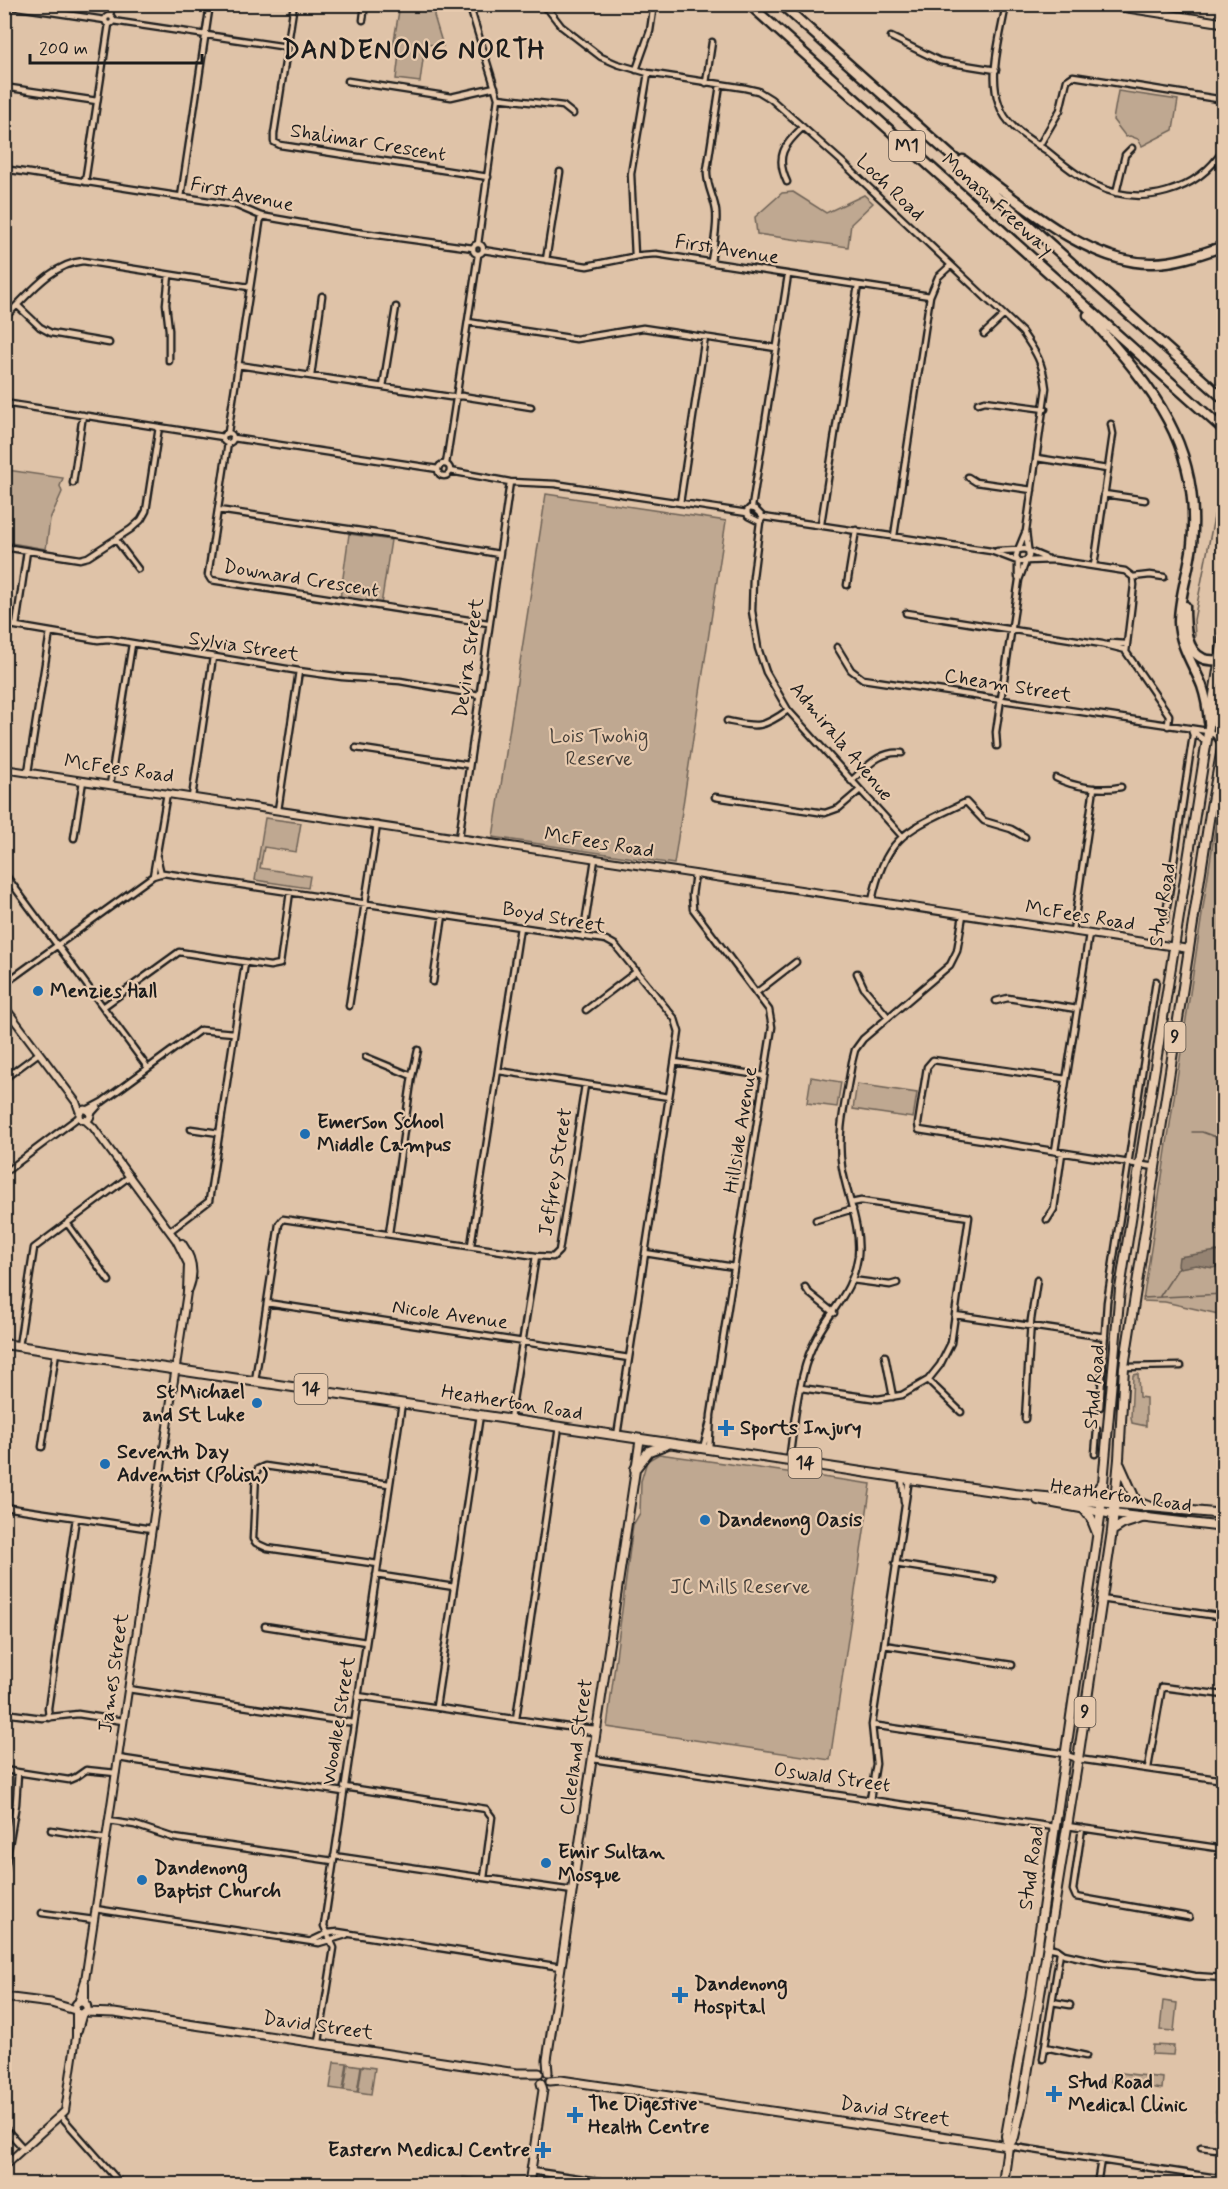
<svg xmlns="http://www.w3.org/2000/svg" width="1228" height="2189" viewBox="0 0 1228 2189" font-family="Mynerve,sans-serif">
  <style>
    .green { fill: #bfa891; stroke: #6e6256; stroke-width: 1.5 }
    .water { fill: #958372; stroke: #655a50; stroke-width: 1.5 }
    .lines { fill: none; stroke-linecap: round; stroke-linejoin: round }
    .stream { stroke: #655a50; stroke-width: 1.5 }
    .minor-casing { stroke: #1c1c1c; stroke-width: 9 }
    .tertiary-casing { stroke: #1c1c1c; stroke-width: 10 }
    .secondary-casing { stroke: #1c1c1c; stroke-width: 11 }
    .primary-casing { stroke: #1c1c1c; stroke-width: 12 }
    .trunk-casing { stroke: #1c1c1c; stroke-width: 12 }
    .motorway-casing { stroke: #1c1c1c; stroke-width: 13 }
    .minor { stroke: #e7caae; stroke-width: 4.5 }
    .tertiary { stroke: #e7caae; stroke-width: 6 }
    .secondary { stroke: #e7caae; stroke-width: 7 }
    .primary { stroke: #e7caae; stroke-width: 8 }
    .trunk { stroke: #e7caae; stroke-width: 8 }
    .motorway { stroke: #e7caae; stroke-width: 8 }
    .poi-dot { fill: #1f6fb2; stroke: #e7caae; stroke-width: 2 }
    .labels { text-anchor: middle; dominant-baseline: central; stroke-width: 4.5; stroke-linejoin: round; paint-order: stroke }
    .shield { fill: #e7caae; stroke: #595048; stroke-width: 1.5 }
    .shield-label { font-size: 18px; font-weight: bold; fill: #1c1c1c }
    .street-label { font-size: 20px; fill: #1c1c1c; stroke: #e7caae }
    .park-label { font-size: 20px; fill: #453f39; stroke: #e7caae }
    .poi-label { font-size: 20px; font-weight: bold; fill: #1c1c1c; stroke: #e7caae; text-anchor: start }
    .district-label { font-size: 26px; font-weight: bold; letter-spacing: 1.5px; fill: #1c1c1c; stroke: #e7caae }
  </style>
  <rect width="100%" height="100%" fill="#dfc3a8"/>
  <filter id="ink" filterUnits="userSpaceOnUse"><feTurbulence type="fractalNoise" baseFrequency=".0167" numOctaves="2"/><feDisplacementMap in="SourceGraphic" scale="12" xChannelSelector="R" yChannelSelector="G"/><feConvolveMatrix kernelMatrix="1 2 1 2 8 2 1 2 1" color-interpolation-filters="sRGB"/></filter>
  <g filter="url(#ink)">
    <path class="green" d="M400,5H436L434,16L443,46L425,44L420,82L396,79L399,54L392,52Z
      M1118,91L1178,100L1173,130L1142,146L1138,139L1130,136L1126,137L1113,120Z
      M793,192L826,213L864,195L873,203L851,224L848,247L757,234L755,217L782,193Z
      M7,470L63,478L60,486L62,492L50,519L46,549L5,542L4,479Z
      M546,494L726,521L674,864L493,837Z
      M349,534L391,540L381,605L340,599Z
      M1223,777V1315L1165,1302L1143,1301Z
      M265,818L301,823L296,852L264,847L260,868L310,876L308,888L255,880Z
      M811,1077L841,1082L837,1107L807,1103Z
      M857,1084L917,1093L913,1118L853,1109Z
      M1138,1374L1139,1397L1146,1398V1426L1132,1423L1131,1418L1133,1375Z
      M659,1454L871,1484L830,1760L607,1727L633,1525L640,1513L641,1481L647,1461Z
      M1163,2001L1177,2003L1174,2031L1160,2030Z
      M1153,2045L1174,2046L1173,2055L1152,2054Z
      M334,2062L347,2063L343,2090L330,2088Z
      M348,2064L361,2066L357,2092L344,2090Z
      M362,2066L375,2068L371,2094L358,2092Z
      M1113,2072L1163,2078L1162,2089L1111,2082Z
      M463,2177L511,2184H462Z"/>
    <path class="water" d="M1217,1251L1223,1254L1222,1265L1213,1268L1196,1265L1180,1268L1178,1265L1179,1257Z"/>
    <g class="lines">
      <path class="stream" d="M1195,636L1194,620L1221,481L1224,455
        M1192,1132H1202L1224,1140
        M1160,1296L1179,1267
        M1143,1298L1224,1294"/>
      <g class="minor-casing">
        <path id="minor" d="M294,4L274,134V142L280,145L488,177
          M469,4L498,98L478,244
          M544,4L561,26L601,57L617,64L648,73L745,88L758,91L771,99L841,161L1022,332C1036,352 1043,363 1046,388L1026,531L1029,556L1026,561L1020,562L991,551L763,517
          M1006,4C1001,35 988,74 999,104C1006,127 1028,138 1047,151C1062,163 1078,177 1095,185C1141,208 1197,192 1224,149
          M4,5L105,20
          M546,9L555,4
          M105 20a4 4 0 1 1 8 0a4 4 0 1 1-8 0Z
          M110,16L112,4
          M363,20L365,4
          M113,21L287,47
          M891,37L940,61L996,70
          M636,70L650,31L654,4
          M348,81L451,97L495,87
          M706,83L712,42
          M4,87L97,101
          M498,98L563,106L573,114
          M1039,146L1060,110L1067,80L1073,76L1224,100
          M4,169L235,205L261,216L341,230L473,248
          M85,182L109,24
          M787,182C775,156 784,145 803,127
          M1116,193L1125,155L1132,148
          M181,197L210,4
          M473 249a5 5 0 1 1 10 0a5 5 0 1 1-10 0Z
          M483,250L587,266L642,255L656,254L930,296L938,277L950,266
          M635,256L631,174L648,73
          M546,260L560,172
          M711,262C713,246 718,228 716,211C714,196 706,186 707,170L720,85
          M18,306L40,327L51,333L109,343
          M4,318C27,297 50,264 83,261L249,287
          M468,322L576,339L643,328L776,348
          M984,334L1003,316
          M169,361V330L166,304L169,275
          M238,365L450,397L462,396L531,407
          M311,376L322,296
          M383,387L396,307
          M4,403L223,437
          M978,403L985,401L1045,409
          M228,432L261,216
          M223 438a5 5 0 1 1 10 0a5 5 0 1 1-10 0Z
          M233,438L438,469
          M228,443L208,575L211,580L488,623
          M1037,458L1107,469
          M438 470a6 6 0 1 1 12 0a6 6 0 1 1-12 0Z
          M446,464L478,255
          M450,471L510,482L555,484L747,513
          M968,477L976,482L1032,490
          M73,483L83,415
          M1104,494L1145,500
          M680,503L705,337
          M752,507L788,275
          M218,510L389,535L499,554
          M760,522L748,516L747,511L750,508L755,509L763,517L760,522L753,577L752,611L758,648L766,672L788,710L902,836
          M821,524L858,285
          M894,536L930,296
          M116,540L138,569
          M4,547L80,559L88,557L131,529L141,520L146,511L159,427
          M997,551L1018,550L1025,533
          M1094,566L1113,434L1111,424
          M1018,577V561L1016,556L1018,550L1024,549L1048,559
          M1133,577L1134,585L1126,652L1169,715L1168,726
          M847,585L856,530
          M906,613L1102,644L1126,650
          M4,624L98,640L108,639L299,671L342,677L400,681L479,695
          M16,626L27,551
          M1111,643L1126,644
          M837,647L851,670L863,679L1208,731L1215,735L1222,744
          M727,721C757,727 762,729 788,710
          M1192,730L1206,742
          M997,746L996,732L1019,580L1026,561L1054,560L1125,571L1133,577L1150,575L1164,577
          M356,748L469,765
          M28,772L50,632
          M1056,778C1074,787 1101,791 1121,787
          M851,781C867,767 880,750 902,753
          M110,785L132,644
          M192,797L213,657
          M715,797L825,813L839,808L860,790
          M278,810L299,671
          M74,838L83,781
          M459,838C476,719 492,600 510,482
          M157,857L161,874
          M4,873L148,1068
          M695,874L692,895L693,909L769,1010L772,1027L711,1415L709,1449
          M153,876L167,793
          M872,901C885,834 910,829 966,802L984,821L1011,829L1025,837
          M1165,920L1193,735L1191,729
          M1073,931L1094,788
          M583,937L595,859
          M857,973L864,988L888,1017
          M433,982L443,915
          M4,984L153,876L163,873L606,940L615,945L675,1019L679,1032L617,1436
          M756,993L796,962
          M996,1001L1008,998L1077,1009
          M349,1006L377,825
          M103,1007L179,952L270,966L280,964L290,892
          M586,1010L637,971
          M366,1057L412,1076
          M675,1062L764,1076
          M499,1071L669,1097
          M4,1079L39,1053
          M87,1110L102,1102L200,1030L234,1033
          M90,1115L98,1106
          M191,1129L219,1133
          M919,1130L1155,1167
          M919,1130L918,1124L927,1067L933,1060L1066,1079
          M1055,1151L1089,934
          M4,1173L80,1116
          M816,1220L853,1209
          M1047,1220L1054,1209L1062,1153
          M67,1223L109,1281
          M170,1231L209,1201L245,963
          M389,1233L412,1076L418,1050
          M471,1245L520,927
          M645,1253L734,1267
          M852,1280L890,1285L897,1283
          M805,1287L809,1293L834,1313
          M267,1303L629,1358
          M955,1315L1105,1337
          M19,1346L34,1248L130,1176
          M885,1356L893,1397
          M1124,1367L1181,1366
          M928,1380L961,1412
          M255,1381L279,1224L283,1219L536,1256
          M801,1388L878,1399L902,1395L928,1380L940,1365L951,1343L969,1217L861,1201L851,1203
          M1100,1407L1107,1302L1156,981
          M510,1419L536,1256L553,1257L559,1251L585,1085
          M1025,1419L1031,1320L1037,1280
          M42,1447L56,1352
          M703,1448L711,1418
          M1095,1454L1097,1430
          M789,1461C794,1426 798,1377 813,1345C827,1313 853,1294 858,1256C861,1225 847,1197 842,1167C836,1133 847,1095 852,1062L855,1050L863,1039L950,965L957,951L963,915
          M902,1478L904,1502
          M4,1507L152,1529
          M378,1564L267,1548L256,1543L253,1539L256,1473L258,1469L265,1466L389,1484
          M895,1564L993,1579
          M376,1575L454,1587
          M1101,1599L1224,1617
          M265,1626L366,1642
          M884,1645L1012,1665
          M128,1689L354,1723
          M358,1696L568,1727L596,1733
          M436,1707L480,1415
          M4,1713L42,1718L78,1714L123,1721
          M49,1718L48,1708L76,1518
          M516,1719L559,1427
          M872,1725L1060,1753L1078,1759L1224,1780
          M574,1727L597,1729
          M118,1758L343,1792
          M593,1759L1054,1827
          M1148,1768L1162,1687L1224,1695
          M4,1770L69,1780L76,1777L86,1770L116,1773
          M344,1787L486,1809L492,1817L484,1878
          M870,1800L876,1764L872,1725L909,1479
          M108,1821L135,1825L174,1838L333,1861
          M1067,1826L1224,1849
          M1082,1828L1073,1890L1076,1897L1189,1917
          M51,1830L106,1839
          M334,1856L573,1891
          M4,1875L16,1804L18,1773
          M95,1909L319,1943L346,1935
          M42,1913L94,1920
          M311,1941L328,1933L338,1932L561,1967
          M1047,1947L1057,1949L1064,1954L1104,1963L1148,1967L1195,1976L1224,1978
          M1052,2002L1070,2005
          M319,2042L334,1948L324,1926L402,1403
          M1045,2047L1086,2056
          M1043,2059L1060,1952
          M1220,2111L1224,2112
          M61,2116L121,2184
          M4,2127L24,2149
          M1008,2146L1224,2179
          M1201,2147L1224,2150
          M531,2171L619,2184
          M1097,2184L1101,2160"/>
      </g>
      <g class="tertiary-casing">
        <path id="tertiary" d="M4,769L1189,949
          M4,1006L76,1102L80,1113
          M79.5 1115a5.5 5.5 0 1 1 11 0a5.5 5.5 0 1 1-11 0Z
          M182,1243C192,1257 196,1272 189,1289
          M85,1984V2004
          M78,2003L85,1980L94,1920L187,1292L188,1264L176,1240L93,1127L85,1120
          M78,2030L83,2013
          M4,2166L65,2111L76,2037V2012"/>
      </g>
      <g class="secondary-casing">
        <path id="secondary" d="M1102,4L1224,23
          M4,1997L51,2003L75,2010
          M75 2008a6 6 0 1 1 12 0a6 6 0 1 1-12 0Z
          M85,2012L114,2013L517,2073H539
          M548,2072L547,2060L640,1440
          M550,2081L561,2080L1008,2146
          M529,2184L543,2090L541,2083"/>
      </g>
      <g class="primary-casing">
        <path id="primary" d="M4,1344L909,1479L1014,1494L1224,1514
          M635,1469L649,1451L668,1444
          M1038,1500L1113,1514L1224,1527"/>
      </g>
      <g class="trunk-casing">
        <path id="trunk" d="M1120,1465L1136,1501L1150,1507
          M1081,1500L1094,1494L1102,1483
          M1084,1509L1091,1518L1097,1533
          M1112,1531L1123,1524L1145,1517
          M1008,2146L1014,2137L1023,2099L1078,1759L1112,1531L1119,1459L1124,1367L1211,807L1224,738
          M1003,2184L1008,2146L1006,2136L1030,1998L1100,1517L1120,1289L1224,632"/>
      </g>
      <g class="motorway-casing">
        <path id="motorway" d="M749,4L1224,430
          M781,4L1224,399
          M963,160C1014,198 1087,265 1153,263C1177,263 1201,254 1224,246
          M1088,315C1150,386 1202,443 1192,545C1189,571 1179,596 1179,622C1179,644 1194,666 1202,686C1206,698 1208,710 1209,722
          M1185,606C1185,623 1185,652 1204,659C1210,661 1218,660 1224,661"/>
      </g>
      <use href="#minor" class="minor"/>
      <use href="#tertiary" class="tertiary"/>
      <use href="#secondary" class="secondary"/>
      <use href="#primary" class="primary"/>
      <use href="#trunk" class="trunk"/>
      <use href="#motorway" class="motorway"/>
    </g>
  </g>
  <g class="poi-dot">
    <circle cx="38" cy="991" r="6"/>
    <circle cx="305" cy="1134" r="6"/>
    <circle cx="257" cy="1403" r="6"/>
    <path d="M723 1419h6v6h6v6h-6v6h-6v-6h-6v-6h6z"/>
    <circle cx="105" cy="1464" r="6"/>
    <circle cx="705" cy="1520" r="6"/>
    <circle cx="546" cy="1863" r="6"/>
    <circle cx="142" cy="1880" r="6"/>
    <path d="M677 1986h6v6h6v6h-6v6h-6v-6h-6v-6h6z"/>
    <path d="M1051 2085h6v6h6v6h-6v6h-6v-6h-6v-6h6z"/>
    <path d="M572 2106h6v6h6v6h-6v6h-6v-6h-6v-6h6z"/>
    <path d="M540 2141h6v6h6v6h-6v6h-6v-6h-6v-6h6z"/>
  </g>
  <g class="labels">
    <g class="shield">
      <rect x="889" y="131" width="36" height="30" rx="4.5"/>
      <rect x="1164.5" y="1022" width="21" height="30" rx="4.5"/>
      <rect x="294.5" y="1374" width="33" height="30" rx="4.5"/>
      <rect x="788.5" y="1448" width="33" height="30" rx="4.5"/>
      <rect x="1074.5" y="1697" width="21" height="30" rx="4.5"/>
    </g>
    <g class="shield-label">
      <text x="907" y="146">M1</text>
      <text x="1175" y="1037">9</text>
      <text x="311" y="1389">14</text>
      <text x="805" y="1463">14</text>
      <text x="1085" y="1712">9</text>
    </g>
    <g class="street-label">
      <text transform="translate(368 143) rotate(9)">Shalimar Crescent</text>
      <text transform="translate(890 188) rotate(44)">Loch Road</text>
      <text transform="translate(242 195) rotate(12)">First Avenue</text>
      <text transform="translate(997 205) rotate(42)">Monash Freeway</text>
      <text transform="translate(727 250) rotate(9)">First Avenue</text>
      <text transform="translate(301 579) rotate(9)">Downard Crescent</text>
      <text transform="translate(244 647) rotate(9)">Sylvia Street</text>
      <text transform="translate(469 658) rotate(-82)">Devira Street</text>
      <text transform="translate(1008 686) rotate(9)">Cheam Street</text>
      <text transform="translate(841 742) rotate(50)">Admirala Avenue</text>
      <text transform="translate(119 769) rotate(8)">McFees Road</text>
      <text transform="translate(599 843) rotate(9)">McFees Road</text>
      <text transform="translate(1163 905) rotate(-81)">Stud Road</text>
      <text transform="translate(1080 916) rotate(9)">McFees Road</text>
      <text transform="translate(554 918) rotate(10)">Boyd Street</text>
      <text transform="translate(741 1130) rotate(-81)">Hillside Avenue</text>
      <text transform="translate(556 1172) rotate(-81)">Jeffrey Street</text>
      <text transform="translate(450 1315) rotate(8)">Nicole Avenue</text>
      <text transform="translate(1095 1387) rotate(-85)">Stud Road</text>
      <text transform="translate(512 1403) rotate(9)">Heatherton Road</text>
      <text transform="translate(1121 1496) rotate(8)">Heatherton Road</text>
      <text transform="translate(114 1673) rotate(-82)">James Street</text>
      <text transform="translate(339 1721) rotate(-81)">Woodlee Street</text>
      <text transform="translate(577 1747) rotate(-82)">Cleeland Street</text>
      <text transform="translate(832 1778) rotate(8)">Oswald Street</text>
      <text transform="translate(1032 1868) rotate(-82)">Stud Road</text>
      <text transform="translate(318 2026) rotate(8)">David Street</text>
      <text transform="translate(895 2112) rotate(9)">David Street</text>
    </g>
    <g class="park-label">
      <text x="599" y="736">Lois Twohig<tspan x="599" dy="23">Reserve</tspan></text>
      <text x="740" y="1587">JC Mills Reserve</text>
    </g>
    <g class="poi-label">
      <text x="50" y="991">Menzies Hall</text>
      <text x="317" y="1122">Emerson School<tspan x="317" dy="23">Middle Campus</tspan></text>
      <text x="245" y="1392" text-anchor="end">St Michael<tspan x="245" dy="23">and St Luke</tspan></text>
      <text x="740" y="1428">Sports Injury</text>
      <text x="117" y="1452">Seventh Day<tspan x="117" dy="23">Adventist (Polish)</tspan></text>
      <text x="717" y="1520">Dandenong Oasis</text>
      <text x="558" y="1852">Emir Sultan<tspan x="558" dy="23">Mosque</tspan></text>
      <text x="154" y="1868">Dandenong<tspan x="154" dy="23">Baptist Church</tspan></text>
      <text x="694" y="1984">Dandenong<tspan x="694" dy="23">Hospital</tspan></text>
      <text x="1068" y="2082">Stud Road<tspan x="1068" dy="23">Medical Clinic</tspan></text>
      <text x="588" y="2104">The Digestive<tspan x="588" dy="23">Health Centre</tspan></text>
      <text x="530" y="2150" text-anchor="end">Eastern Medical Centre</text>
    </g>
    <g class="district-label">
      <text x="414" y="51">DANDENONG NORTH</text>
    </g>
  </g>
  <rect width="1228" height="2189" fill="none" stroke="#e7caae" stroke-width="24"/>
  <rect x="12" y="12" width="1204" height="2165" fill="none" stroke="#1c1c1c" stroke-width="2" filter="url(#ink)"/>
  <path d="M30 54v9h172v-9" fill="none" stroke="#1c1c1c" stroke-width="3"/>
  <text x="39" y="54" font-size="18" fill="#1c1c1c" stroke="#e7caae" stroke-width="4.5" paint-order="stroke">200 m</text>
</svg>
